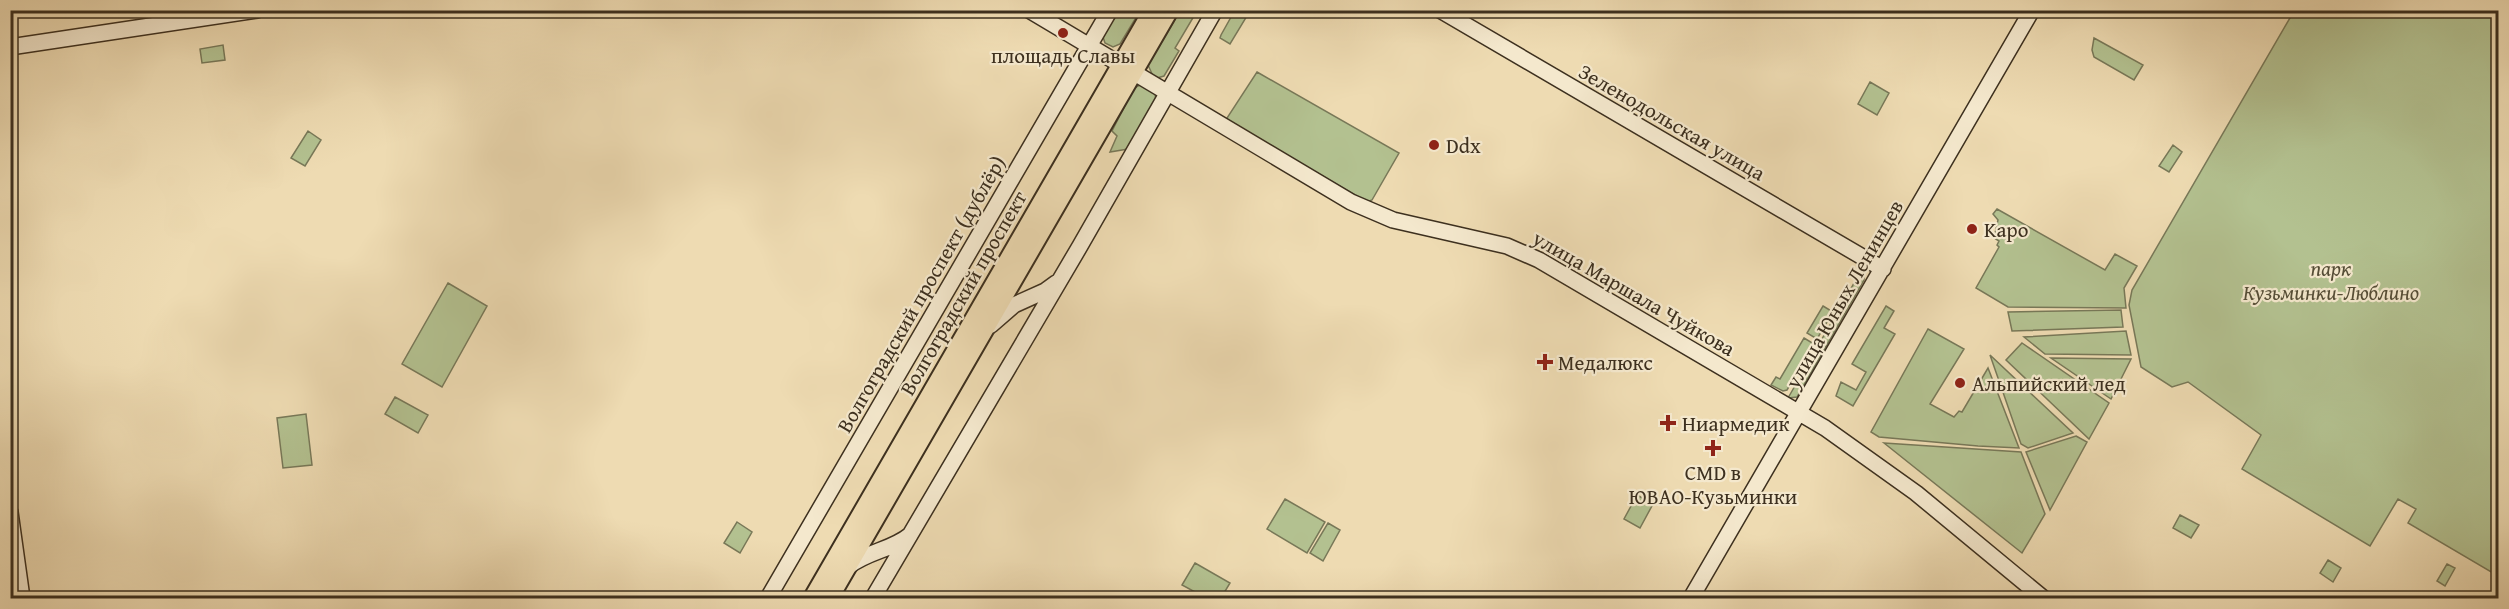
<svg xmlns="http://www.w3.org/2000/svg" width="2509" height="609" viewBox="0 0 2509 609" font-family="'Gentium Book Plus',serif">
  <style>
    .green { fill: #b3c190; stroke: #787858; stroke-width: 1.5 }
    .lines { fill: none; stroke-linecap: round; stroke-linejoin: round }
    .secondary-casing { stroke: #3d301f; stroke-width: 18 }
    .primary-casing { stroke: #3d301f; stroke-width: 20 }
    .secondary { stroke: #f4e8cd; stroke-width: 15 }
    .primary { stroke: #eedbb2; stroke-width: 16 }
    .poi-dot { fill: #8f2418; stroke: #f4e8cd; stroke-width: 2 }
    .labels { text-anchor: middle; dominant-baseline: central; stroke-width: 4.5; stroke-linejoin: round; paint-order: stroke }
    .poi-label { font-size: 21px; fill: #3d301f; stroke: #f4e8cd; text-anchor: start }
    .street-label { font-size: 21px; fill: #3d301f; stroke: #f4e8cd }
    .park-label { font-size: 21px; font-style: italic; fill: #554d36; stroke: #f4e8cd }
  </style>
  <rect width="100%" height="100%" fill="#eedbb2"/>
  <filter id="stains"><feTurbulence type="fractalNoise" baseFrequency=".00333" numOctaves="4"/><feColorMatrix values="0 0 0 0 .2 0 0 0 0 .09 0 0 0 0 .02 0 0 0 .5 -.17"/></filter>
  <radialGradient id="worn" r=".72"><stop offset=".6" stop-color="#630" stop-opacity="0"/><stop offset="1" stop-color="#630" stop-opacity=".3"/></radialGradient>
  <path class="green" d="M1235,10L1250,11L1230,44L1220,38L1221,35Z
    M1115,11H1140L1120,44L1113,47L1105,43L1102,34Z
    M1180,11H1197L1175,48L1179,51L1164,76L1157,78L1153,76L1148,65Z
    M2294,11H2498V576L2408,523L2416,509L2398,499L2370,546L2242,469L2261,435L2188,382L2172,387L2141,367L2129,305L2132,290Z
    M2094,38L2143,65L2134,80L2094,57L2092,50Z
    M223,45L225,60L202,63L200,49Z
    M1257,72L1399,153L1372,200L1367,202L1228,121L1227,118Z
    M1870,82L1889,93L1877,115L1858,104Z
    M1140,85L1155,93L1156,101L1128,149L1110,152L1117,136L1112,131L1134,88Z
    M308,131L321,140L305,166L291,158Z
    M2173,145L2182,152L2169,172L2159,166Z
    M1997,209L2105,270L2115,254L2137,266L2124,288L2126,308L2008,307L1976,288L1999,247L1997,245L1999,241L1994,238L1998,220L1993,214Z
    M1861,271L1864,274V280L1797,397L1788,398Z
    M448,283L487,306L442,387L402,364Z
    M1823,306L1833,312L1817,339L1807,333Z
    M1886,306L1894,311L1884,328L1895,334L1853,406L1836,396L1841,382L1856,390L1866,372L1852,364Z
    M2121,310L2123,327L2012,331L2008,312Z
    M1928,329L1964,349L1930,404L1954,417L1959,411L1962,412L1988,368L2019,448L1978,446L1879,437L1871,432Z
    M2126,331L2131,355L2045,354L2024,337Z
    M1804,338L1814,344L1787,390L1783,391L1771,385L1776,377L1780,379Z
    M2022,343L2109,403L2089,439L2006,360Z
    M1990,355L2073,433L2028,448L2021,444Z
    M2051,358L2131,359L2111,399Z
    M395,397L428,415L418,433L385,414Z
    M306,414L312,465L283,468L277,418Z
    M2076,436L2087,442L2050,510L2026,452Z
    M1884,443L2021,452L2045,514L2022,553Z
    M1637,495L1653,504L1640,528L1624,519Z
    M1285,499L1325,522L1307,553L1267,529Z
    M2180,515L2199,525L2191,538L2173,528Z
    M737,522L752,532L740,553L724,543Z
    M1328,523L1340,530L1323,561L1310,553Z
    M2328,560L2341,568L2333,582L2320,573Z
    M1195,563L1230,583L1221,598H1206L1182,585Z
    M2447,564L2455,568L2445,586L2437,581Z"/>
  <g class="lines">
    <g class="secondary-casing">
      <path id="secondary" d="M1029,10L1351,202L1393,220L1507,246L1539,260L1825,428L1916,493L2043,598
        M1440,10L1883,269
        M10,47L257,10
        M991,325L1014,305L1045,291L1056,283
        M10,512L22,598
        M849,566C868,551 892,550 910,535
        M768,598L1110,10
        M873,598L1080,246L1215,10
        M1691,598L2032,10"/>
    </g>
    <g class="primary-casing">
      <path id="primary" d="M812,598L1152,10
        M830,598L1170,10"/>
    </g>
    <use href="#secondary" class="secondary"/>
    <use href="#primary" class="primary"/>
  </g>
  <g class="poi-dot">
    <circle cx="1063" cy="33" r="6"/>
    <circle cx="1434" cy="145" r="6"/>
    <circle cx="1972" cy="229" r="6"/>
    <path d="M1542 353h6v6h6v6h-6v6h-6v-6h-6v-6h6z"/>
    <circle cx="1960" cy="383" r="6"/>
    <path d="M1665 414h6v6h6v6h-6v6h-6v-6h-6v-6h6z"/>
    <path d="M1710 439h6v6h6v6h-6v6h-6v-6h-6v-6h6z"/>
  </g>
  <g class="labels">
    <g class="poi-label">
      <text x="1063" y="55" text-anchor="middle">площадь Славы</text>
      <text x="1446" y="145">Ddx</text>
      <text x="1984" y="229">Kapo</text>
      <text x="1558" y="362">Медалюкс</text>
      <text x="1972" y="383">Альпийский лед</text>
      <text x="1682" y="423">Ниармедик</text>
      <text x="1713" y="472" text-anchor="middle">CMD в<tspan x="1713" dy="24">ЮВАО-Кузьминки</tspan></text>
    </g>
    <g class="street-label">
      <text transform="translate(1672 122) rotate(30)">Зеленодольская улица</text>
      <text transform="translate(963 293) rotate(-60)">Волгоградский проспект</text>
      <text transform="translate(1634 293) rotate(30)">улица Маршала Чуйкова</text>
      <text transform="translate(921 294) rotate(-60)">Волгоградский проспект (дублёр)</text>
      <text transform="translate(1844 294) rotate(-60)">улица Юных Ленинцев</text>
    </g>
    <g class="park-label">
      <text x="2331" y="268">парк<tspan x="2331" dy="24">Кузьминки-Люблино</tspan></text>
    </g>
  </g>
  <rect width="2509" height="609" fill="none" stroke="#eedbb2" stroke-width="36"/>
  <rect x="12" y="12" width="2485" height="585" fill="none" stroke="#3d301f" stroke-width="3"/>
  <rect x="18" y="18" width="2473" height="573" fill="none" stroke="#3d301f" stroke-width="1.5"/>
  <rect width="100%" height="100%" filter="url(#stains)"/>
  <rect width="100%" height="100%" fill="url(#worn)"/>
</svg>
